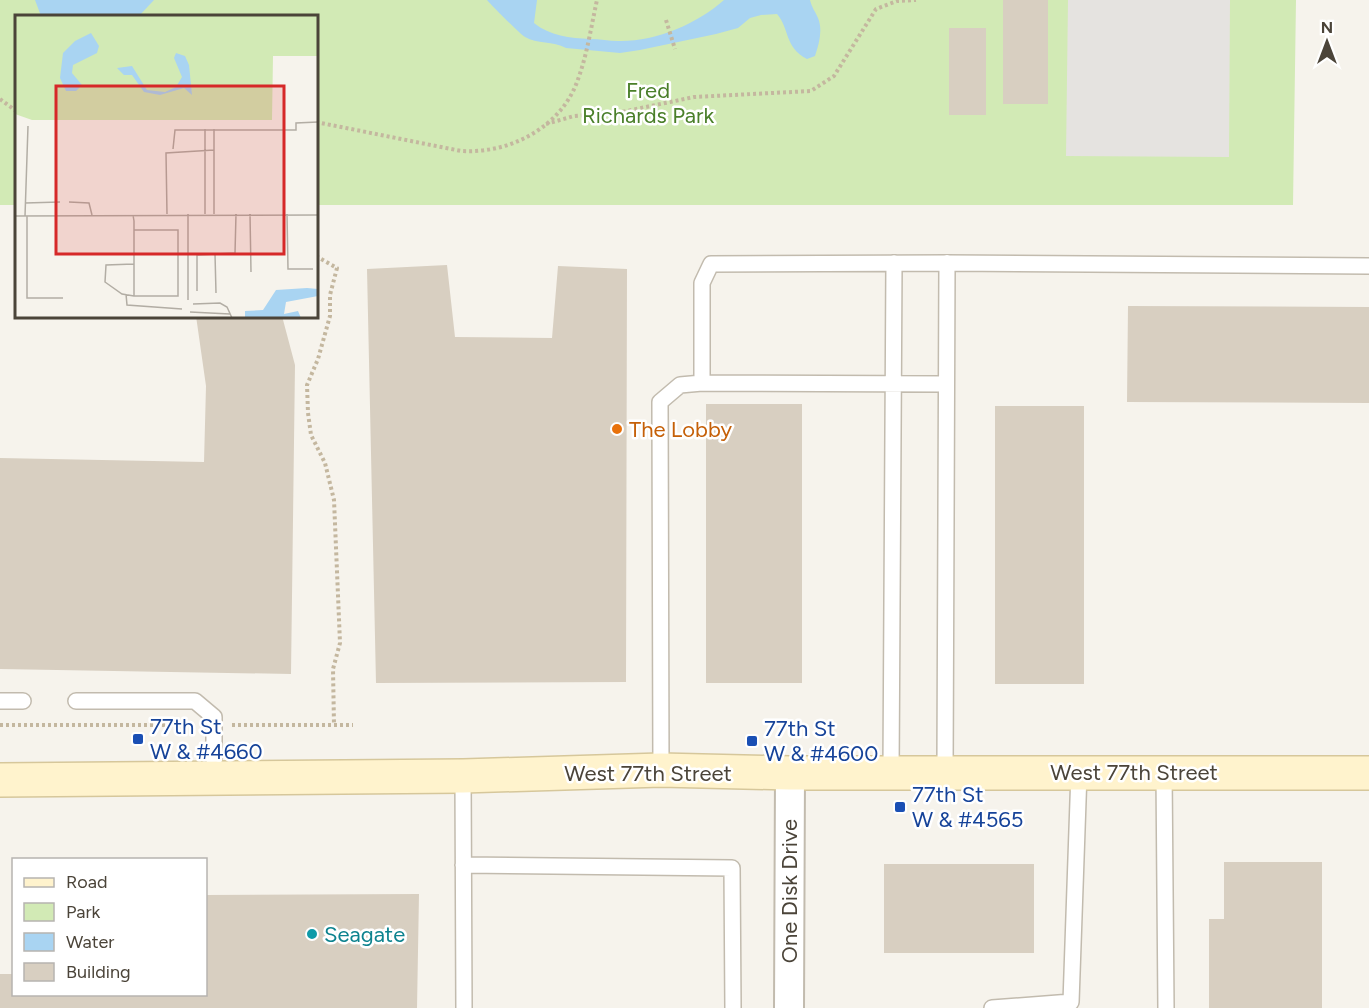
<svg xmlns="http://www.w3.org/2000/svg" width="1369" height="1008" viewBox="0 0 1369 1008" font-family="Figtree,sans-serif">
  <style>
    .green { fill: #d2eab5 }
    .parking { fill: #e5e3e0 }
    .water { fill: #a9d4f2 }
    .building { fill: #d8cfc1 }
    .lines { fill: none; stroke-linecap: round; stroke-linejoin: round }
    .lane-casing { stroke: #c2bbae; stroke-width: 18 }
    .street-casing { stroke: #c2bbae; stroke-width: 32 }
    .secondary-casing { stroke: #d6c79b; stroke-width: 36 }
    .path { stroke: #c4b79f; stroke-width: 4; stroke-dasharray: 3 3; stroke-linecap: butt }
    .lane { stroke: #fff; stroke-width: 15 }
    .street { stroke: #fff; stroke-width: 28 }
    .secondary { stroke: #fff3cd; stroke-width: 33 }
    .food-dot { fill: #e8710a; stroke: #fff; stroke-width: 2 }
    .transit-dot { fill: #1a4fb4; stroke: #fff; stroke-width: 2 }
    .culture-dot { fill: #0f9aa8; stroke: #fff; stroke-width: 2 }
    .labels { text-anchor: middle; dominant-baseline: central; stroke-width: 5; stroke-linejoin: round; paint-order: stroke }
    .park-label { font-size: 22px; fill: #4a7f2a; stroke: #fff }
    .food-label { font-size: 22px; fill: #c56008; stroke: #fff; text-anchor: start }
    .transit-label { font-size: 22px; fill: #164399; stroke: #fff; text-anchor: start }
    .street-label { font-size: 22px; fill: #4b4439; stroke: #fff }
    .culture-label { font-size: 22px; fill: #0d838f; stroke: #fff; text-anchor: start }
    .inset-road { fill: none; stroke: #b2ada4; stroke-width: 1.5 }
    .view { fill: #d62828; fill-opacity: 0.15; stroke: #d62828; stroke-width: 3 }
    .inset-edge { fill: none; stroke: #4b4439; stroke-width: 3 }
  </style>
  <rect width="100%" height="100%" fill="#f6f3ec"/>
  <path class="green" d="M0,0H1296L1293,205H317L316,16H16V205H0Z"/>
  <path class="parking" d="M1068,0H1230L1229,157L1066,156Z"/>
  <path class="water" d="M35,0H154L139,16H41Z
    M487,0H537L534,23C550,36 570,38 590,39C600,39 609,41 618,41C655,42 697,24 724,0H810C812,8 815,11 818,18C823,30 819,44 815,56L807,59C784,47 790,29 777,14L761,15L750,18L738,28L716,34L640,50L620,53L566,48C553,41 537,44 525,37C521,35 491,5 487,0Z"/>
  <path class="building" d="M1003,0H1048V104H1003Z
    M949,28H986V115H949Z
    M447,265L455,337L552,338L558,266L627,269L626,682L376,683L367,269Z
    M1128,306L1369,307V403L1127,402Z
    M196,316H282L295,365L291,674L0,669V458L204,462L206,386Z
    M706,404H802V683H706Z
    M995,406H1084V684H995Z
    M1224,862H1322V1008H1209V919H1224Z
    M884,864H1034V953H884Z
    M419,894L417,1008H0V974H14V994H206V895Z"/>
  <g class="lines">
    <g class="lane-casing">
      <path id="lane" d="M702,383V283L711,264L947,263L1369,266
        M0,701H23
        M76,701H195L214,717V777
        M661,770L660,402L680,385L702,383L946,384
        M945,772L947,263
        M1164,772L1166,1008
        M891,773L894,263
        M463,776L464,1008
        M463,865L732,868L733,1008
        M992,1008L1071,1002L1079,772"/>
    </g>
    <g class="street-casing">
      <path id="street" d="M789,1008L790,773"/>
    </g>
    <g class="secondary-casing">
      <path id="secondary" d="M0,780L463,776L661,770L790,773H1369"/>
    </g>
    <path class="path" d="M666,20L675,49
      M0,99L16,111
      M316,122L461,151C509,154 560,128 577,82C587,56 591,27 597,0
      M546,124L574,116L617,113L694,97L811,91L834,76L876,9L897,1L916,0
      M316,256L337,268L330,295V316L318,359L307,385L308,413L311,435L325,463L334,500L340,643L333,669L334,725
      M0,725H191
      M232,725H353"/>
    <use href="#lane" class="lane"/>
    <use href="#street" class="street"/>
    <use href="#secondary" class="secondary"/>
  </g>
  <circle class="food-dot" cx="617" cy="429" r="6"/>
  <g class="transit-dot">
    <rect x="132" y="733" width="12" height="12" rx="3"/>
    <rect x="746" y="735" width="12" height="12" rx="3"/>
    <rect x="894" y="801" width="12" height="12" rx="3"/>
  </g>
  <circle class="culture-dot" cx="312" cy="934" r="6"/>
  <g class="labels">
    <g class="park-label">
      <text x="648" y="90">Fred<tspan x="648" dy="25">Richards Park</tspan></text>
    </g>
    <g class="food-label">
      <text x="629" y="429">The Lobby</text>
    </g>
    <g class="transit-label">
      <text x="150" y="726">77th St<tspan x="150" dy="25">W &amp; #4660</tspan></text>
      <text x="764" y="728">77th St<tspan x="764" dy="25">W &amp; #4600</tspan></text>
      <text x="912" y="794">77th St<tspan x="912" dy="25">W &amp; #4565</tspan></text>
    </g>
    <g class="street-label">
      <text x="1134" y="772">West 77th Street</text>
      <text x="648" y="773">West 77th Street</text>
      <text transform="translate(789 891) rotate(-90)">One Disk Drive</text>
    </g>
    <g class="culture-label">
      <text x="324" y="934">Seagate</text>
    </g>
  </g>
  <g transform="translate(15 15)">
    <rect width="303" height="303" fill="#f6f3ec"/>
    <path d="M303,0V41H258L257,105H17L0,99V1Z" fill="#d2eab5"/>
    <path d="M76,18L84,31L82,38L58,50L57,58L67,70L61,76H51L45,63L48,38L60,26ZM161,38L170,41L174,50L177,80L169,73L145,80L129,77L117,60H109L102,53L117,51L132,75L150,77L161,72L167,62L159,43ZM292,273L303,274V281L271,287L269,299L283,296L286,303H230V296L248,295L261,275Z" fill="#a9d4f2"/>
    <path class="inset-road" d="M158,134L160,115H281V108L303,107M54,187L74,188L77,200M10,188L45,187M152,199L151,138L199,135M190,199V114M199,199V114M235,199L236,257M272,199L273,254H298M118,200L119,206V281H163V215H119M0,201L303,200M10,201L13,111M12,201V283H48M200,239L201,278M119,249L91,250L90,267L107,279L119,281M182,276V240L220,238L221,199M111,279L112,290L167,294M173,285V199M178,289L205,288L212,292L217,303M175,297L215,299"/>
    <path class="view" d="M41,71H269V239H41Z"/>
    <rect width="303" height="303" class="inset-edge"/>
  </g>
  <rect x="12" y="858" width="195" height="138" fill="#ffffff" stroke="#b7b4b0" stroke-width="1.5"/>
  <rect x="24" y="878" width="30" height="9" fill="#fff3cd" stroke="#b7b4b0" stroke-width="1.5"/>
  <text x="66" y="888" font-size="18" fill="#4b4439">Road</text>
  <rect x="24" y="903" width="30" height="18" fill="#d2eab5" stroke="#b7b4b0" stroke-width="1.5"/>
  <text x="66" y="918" font-size="18" fill="#4b4439">Park</text>
  <rect x="24" y="933" width="30" height="18" fill="#a9d4f2" stroke="#b7b4b0" stroke-width="1.5"/>
  <text x="66" y="948" font-size="18" fill="#4b4439">Water</text>
  <rect x="24" y="963" width="30" height="18" fill="#d8cfc1" stroke="#b7b4b0" stroke-width="1.5"/>
  <text x="66" y="978" font-size="18" fill="#4b4439">Building</text>
  <g transform="translate(1327 42)" stroke="#ffffff" stroke-width="4.5" paint-order="stroke">
  <path d="M0-4.5L10 22L0 15L-10 22Z" fill="#4b4439"/>
  <text y="-9" font-size="16" font-weight="bold" text-anchor="middle" fill="#4b4439">N</text>
  </g>
</svg>
